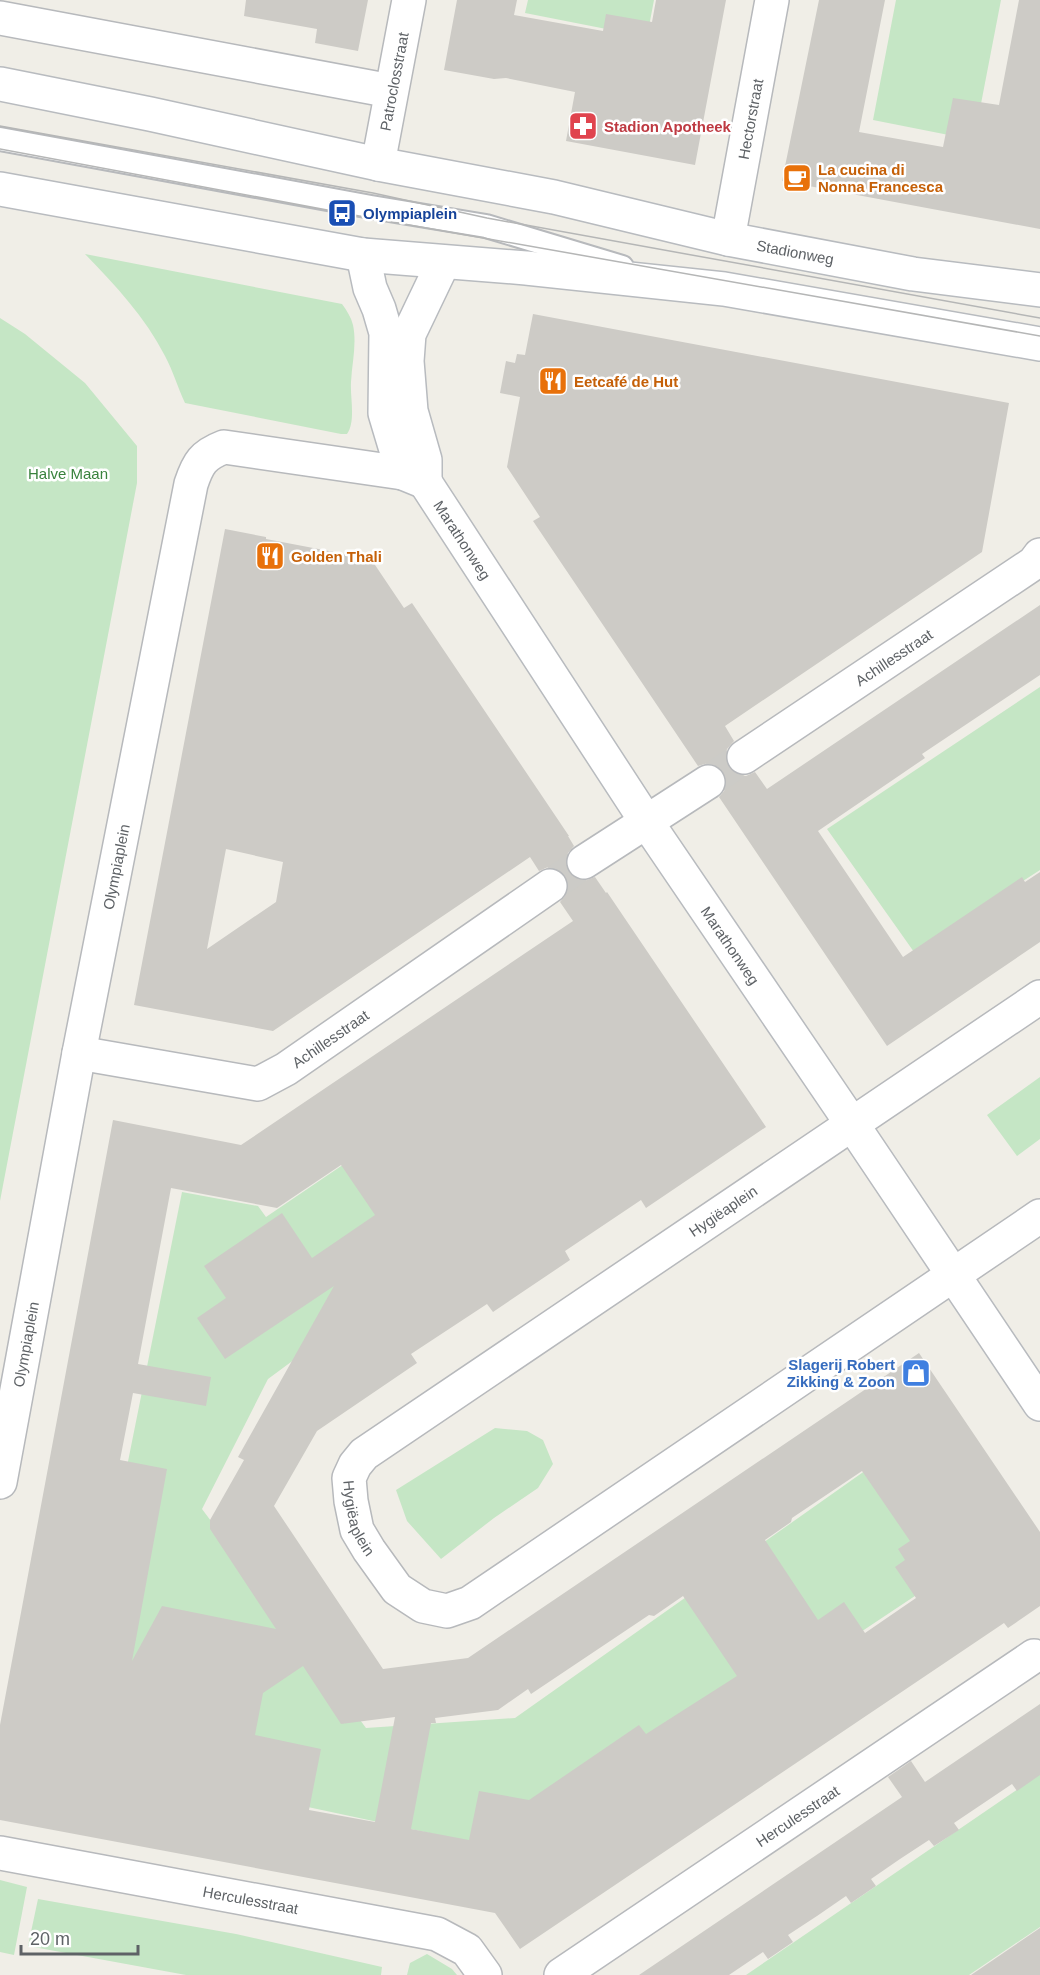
<svg xmlns="http://www.w3.org/2000/svg" width="1040" height="1975" viewBox="0 0 1040 1975" font-family="Arial,sans-serif">
  <style>
    .green { fill: #c5e6c5 }
    .building { fill: #cdcbc6; fill-rule: evenodd }
    .lines { fill: none; stroke-linecap: round; stroke-linejoin: round }
    .street-tunnel { stroke: #cccbc7; stroke-width: 33; stroke-dasharray: 33 16; stroke-linecap: butt }
    .lane-casing { stroke: #b7b9bc; stroke-width: 26 }
    .street-casing { stroke: #b7b9bc; stroke-width: 36 }
    .secondary-casing { stroke: #b8bbbf; stroke-width: 36 }
    .lane { stroke: #fff; stroke-width: 22 }
    .street { stroke: #fff; stroke-width: 33 }
    .secondary { stroke: #fff; stroke-width: 33 }
    .tram { stroke: #b5b6b6; stroke-width: 1.5 }
    .labels { text-anchor: middle; dominant-baseline: central; stroke-width: 5; stroke-linejoin: round; paint-order: stroke }
    .street-label { font-size: 15px; fill: #5e6266; stroke: #fff }
    .health-label { font-size: 15px; font-weight: bold; fill: #be3a42; stroke: #fff; text-anchor: start }
    .food-label { font-size: 15px; font-weight: bold; fill: #c56008; stroke: #fff; text-anchor: start }
    .transit-label { font-size: 15px; font-weight: bold; fill: #164399; stroke: #fff; text-anchor: start }
    .park-label { font-size: 15px; fill: #39823d; stroke: #fff }
    .shop-label { font-size: 15px; font-weight: bold; fill: #366cbe; stroke: #fff; text-anchor: end }
  </style>
  <rect width="100%" height="100%" fill="#f0eee7"/>
  <path class="green" d="M528,0H654L647,37L525,13Z
    M896,0H1001L974,140L873,120Z
    M85,254L342,304C347,311 351,317 353,325C357,344 352,363 351,382C350,398 356,421 347,434H341L185,403C178,388 173,371 165,356C145,317 116,286 85,254Z
    M0,318L25,334L85,383L137,446V483L0,1201Z
    M1040,687V870L914,952L827,829Z
    M595,994L375,1300L268,1379L202,1509L366,1728L515,1718L910,1439L975,1556L527,1854L69,1756L182,1192L258,1206L266,1217Z
    M1040,1077V1139L1017,1156L987,1115Z
    M495,1428L527,1431L543,1440L553,1464L538,1488L494,1518L441,1559L407,1521L396,1490Z
    M1040,1774V1927L969,1975H746Z
    M0,1880L27,1887L14,1955L0,1952Z
    M38,1899L236,1934L382,1967L381,1975H186L28,1946Z
    M427,1954L452,1969L457,1975H407L410,1963Z"/>
  <path class="building" d="M246,0H368L358,51L315,43L317,29L244,16Z
    M457,0H517L514,15L603,31L606,14L652,22L656,0H726L695,165L566,141L575,92L506,78L494,79L444,70Z
    M819,0H885L859,132L943,147L953,98L999,105L1019,0H1040V229L782,181Z
    M533,314L1009,403L982,552L725,726L734,741L727,749L725,759L728,767L736,774L746,776L755,772L767,789L1040,605V675L922,754L925,758L818,831L903,957L1022,877L1025,882L1040,872V942L887,1046L719,797L725,790L727,782L723,771L716,765L708,763L698,766L533,521L540,517L507,467L520,397L500,393L506,361L515,363L517,354L525,355Z
    M225,529L266,537V539L371,559L404,608L412,603L569,836H568L574,846L568,853L565,862L569,873L576,879L584,881L595,877L606,893L607,892L766,1127L646,1208L641,1200L565,1251L570,1260L493,1312L487,1304L411,1354L417,1363L317,1431L274,1506L383,1669L468,1658L919,1353L1040,1532V1606L1008,1628L1004,1623L520,1949L495,1913L0,1820V1725L113,1120L241,1145L573,921L560,902L567,893L569,885L566,876L557,869L548,867L539,871L530,857L273,1031L134,1005ZM226,849L283,862L276,902L207,949ZM341,1165L375,1215L312,1258L282,1213L204,1266L226,1298L197,1318L225,1359L334,1286L238,1457L244,1460L210,1520V1529L276,1629L162,1606L132,1661L167,1469L120,1460L133,1393L206,1406L211,1377L138,1364L171,1188L277,1208ZM862,1471L910,1541L898,1549L905,1560L895,1567L916,1598L865,1633L844,1602L818,1620L765,1540L791,1522L792,1518ZM683,1596L737,1676L646,1734L639,1725L529,1800L479,1791L469,1840L411,1829L431,1723H436L435,1718L498,1710L528,1689L531,1694L649,1615L654,1616ZM303,1666L341,1724L395,1717L375,1822L309,1810L321,1749L255,1735L263,1693Z
    M1040,1704V1775L1017,1791L1012,1784L954,1823L959,1830L934,1846L929,1840L900,1859L871,1879L876,1886L851,1903L846,1896L817,1916L788,1935L793,1942L768,1959L763,1952L729,1975H639L902,1797L888,1777L911,1761L925,1782Z
    M1040,1928V1975H971Z"/>
  <g class="lines">
    <path class="street-tunnel" d="M708,782L744,757
      M550,886L584,862"/>
    <g class="lane-casing">
      <path id="lane" d="M0,139L371,207L486,226L622,267"/>
    </g>
    <g class="street-casing">
      <g id="street">
        <path d="M0,18L391,91"/>
        <path id="s1" d="M378,164L409,0"/>
        <path id="s2" d="M728,239L772,0"/>
        <path id="s3" d="M744,757L1034,563L1040,555"/>
        <path d="M584,862L708,782"/>
        <path id="s4" d="M1040,997L364,1454L355,1465L349,1478L351,1501L357,1530L369,1550L397,1589L423,1606L447,1611L470,1603L1040,1216"/>
        <path id="s5" d="M79,1053L258,1084L286,1069L550,886"/>
        <path id="s6" d="M0,1482L79,1053L191,484C198,463 203,455 224,447L403,473"/>
        <path id="s7" d="M0,1853L437,1934L467,1950L485,1975"/>
        <path id="s8" d="M561,1975L1034,1656"/>
      </g>
    </g>
    <g class="secondary-casing">
      <g id="secondary">
        <path id="s9" d="M0,84L150,114L378,164L554,197L728,239L913,274L1040,290"/>
        <path d="M0,189L363,255L526,268L724,289L1040,344"/>
        <path d="M363,255L370,288L379,309L386,333L385,413L403,473L425,482"/>
        <path id="s10" d="M425,482L646,821L852,1124L1040,1404"/>
        <path d="M425,482V460L411,411L407,361L409,334L443,263"/>
      </g>
    </g>
    <use href="#lane" class="lane"/>
    <use href="#street" class="street"/>
    <use href="#secondary" class="secondary"/>
    <path class="tram" d="M0,126L373,193L487,218L1040,318
      M0,149L370,218L1040,336"/>
  </g>
  <defs>
    <g id="pharmacy-square" transform="scale(1.5)"><rect x="-9" y="-9" width="18" height="18" rx="4" fill="#e0444e" stroke="#fff"/><path d="M-2-6h4v4h4v4h-4v4h-4v-4h-4v-4h4Z" fill="#fff"/></g>
    <g id="cafe-square" transform="scale(1.5)"><rect x="-9" y="-9" width="18" height="18" rx="4" fill="#e8710a" stroke="#fff"/><path d="M-5.5-4.5H6V0H3Q3 3.5 0 3.5H-2.5Q-5.5 3.5-5.5 0ZM3-3.2v2h1.7v-2ZM-6 4.5H4V6H-6Z" fill="#fff"/></g>
    <g id="bus-square" transform="scale(1.5)"><rect x="-9" y="-9" width="18" height="18" rx="4" fill="#1a4fb4" stroke="#fff"/><path d="M-5-6H5V4H4V6H2V4H-2V6H-4V4H-5ZM-3.5-4V0h7V-4ZM-3.5 1.2v1.5H-2V1.2ZM2 1.2v1.5H3.5V1.2Z" fill="#fff"/></g>
    <g id="restaurant-square" transform="scale(1.5)"><rect x="-9" y="-9" width="18" height="18" rx="4" fill="#e8710a" stroke="#fff"/><path d="M-5-6h1v4h1v-4h1v4h1v-4h1v5L-1.5 .5V6h-2V.5L-5-1ZM5-6V6H3V1.5H1.5Q1.5-4 5-6Z" fill="#fff"/></g>
    <g id="shop-square" transform="scale(1.5)"><rect x="-9" y="-9" width="18" height="18" rx="4" fill="#3f7fe0" stroke="#fff"/><path d="M-5-2.5h2.3a2.7 3.5 0 0 1 5.4 0H5L5.5 6h-11ZM-1.5-2.5h3a1.5 2.3 0 0 0-3 0Z" fill="#fff"/></g>
  </defs>
  <g fill-rule="evenodd">
    <use href="#pharmacy-square" x="583" y="126"/>
    <use href="#cafe-square" x="797" y="178"/>
    <use href="#bus-square" x="342" y="213"/>
    <use href="#restaurant-square" x="553" y="381"/>
    <use href="#restaurant-square" x="270" y="556"/>
    <use href="#shop-square" x="916" y="1373"/>
  </g>
  <g class="labels">
    <g class="street-label">
      <text stroke="none"><textPath href="#s1" startOffset="84">Patroclosstraat</textPath></text>
      <text stroke="none"><textPath href="#s2" startOffset="122">Hectorstraat</textPath></text>
      <text stroke="none"><textPath href="#s9" startOffset="813">Stadionweg</textPath></text>
      <text stroke="none"><textPath href="#s10" startOffset="69">Marathonweg</textPath></text>
      <text stroke="none"><textPath href="#s3" startOffset="180">Achillesstraat</textPath></text>
      <text stroke="none"><textPath href="#s6" startOffset="626">Olympiaplein</textPath></text>
      <text stroke="none"><textPath href="#s10" startOffset="555">Marathonweg</textPath></text>
      <text stroke="none"><textPath href="#s5" startOffset="267">Achillesstraat</textPath></text>
      <text transform="translate(723 1211) rotate(-34)">Hygiëaplein</text>
      <text stroke="none"><textPath href="#s6" startOffset="140">Olympiaplein</textPath></text>
      <text stroke="none"><textPath href="#s4" startOffset="886">Hygiëaplein</textPath></text>
      <text stroke="none"><textPath href="#s8" startOffset="285">Herculesstraat</textPath></text>
      <text stroke="none"><textPath href="#s7" startOffset="255">Herculesstraat</textPath></text>
    </g>
    <g class="health-label">
      <text x="604" y="126">Stadion Apotheek</text>
    </g>
    <g class="food-label">
      <text x="818" y="169">La cucina di<tspan x="818" dy="17">Nonna Francesca</tspan></text>
      <text x="574" y="381">Eetcafé de Hut</text>
      <text x="291" y="556">Golden Thali</text>
    </g>
    <g class="transit-label">
      <text x="363" y="213">Olympiaplein</text>
    </g>
    <g class="park-label">
      <text x="68" y="473">Halve Maan</text>
    </g>
    <g class="shop-label">
      <text x="895" y="1364">Slagerij Robert<tspan x="895" dy="17">Zikking &amp; Zoon</tspan></text>
    </g>
  </g>
  <path d="M21 1945v9h117v-9" fill="none" stroke="#5e6266" stroke-width="3"/>
  <text x="30" y="1945" font-size="18" fill="#5e6266" stroke="#ffffff" stroke-width="4.5" paint-order="stroke">20 m</text>
</svg>
